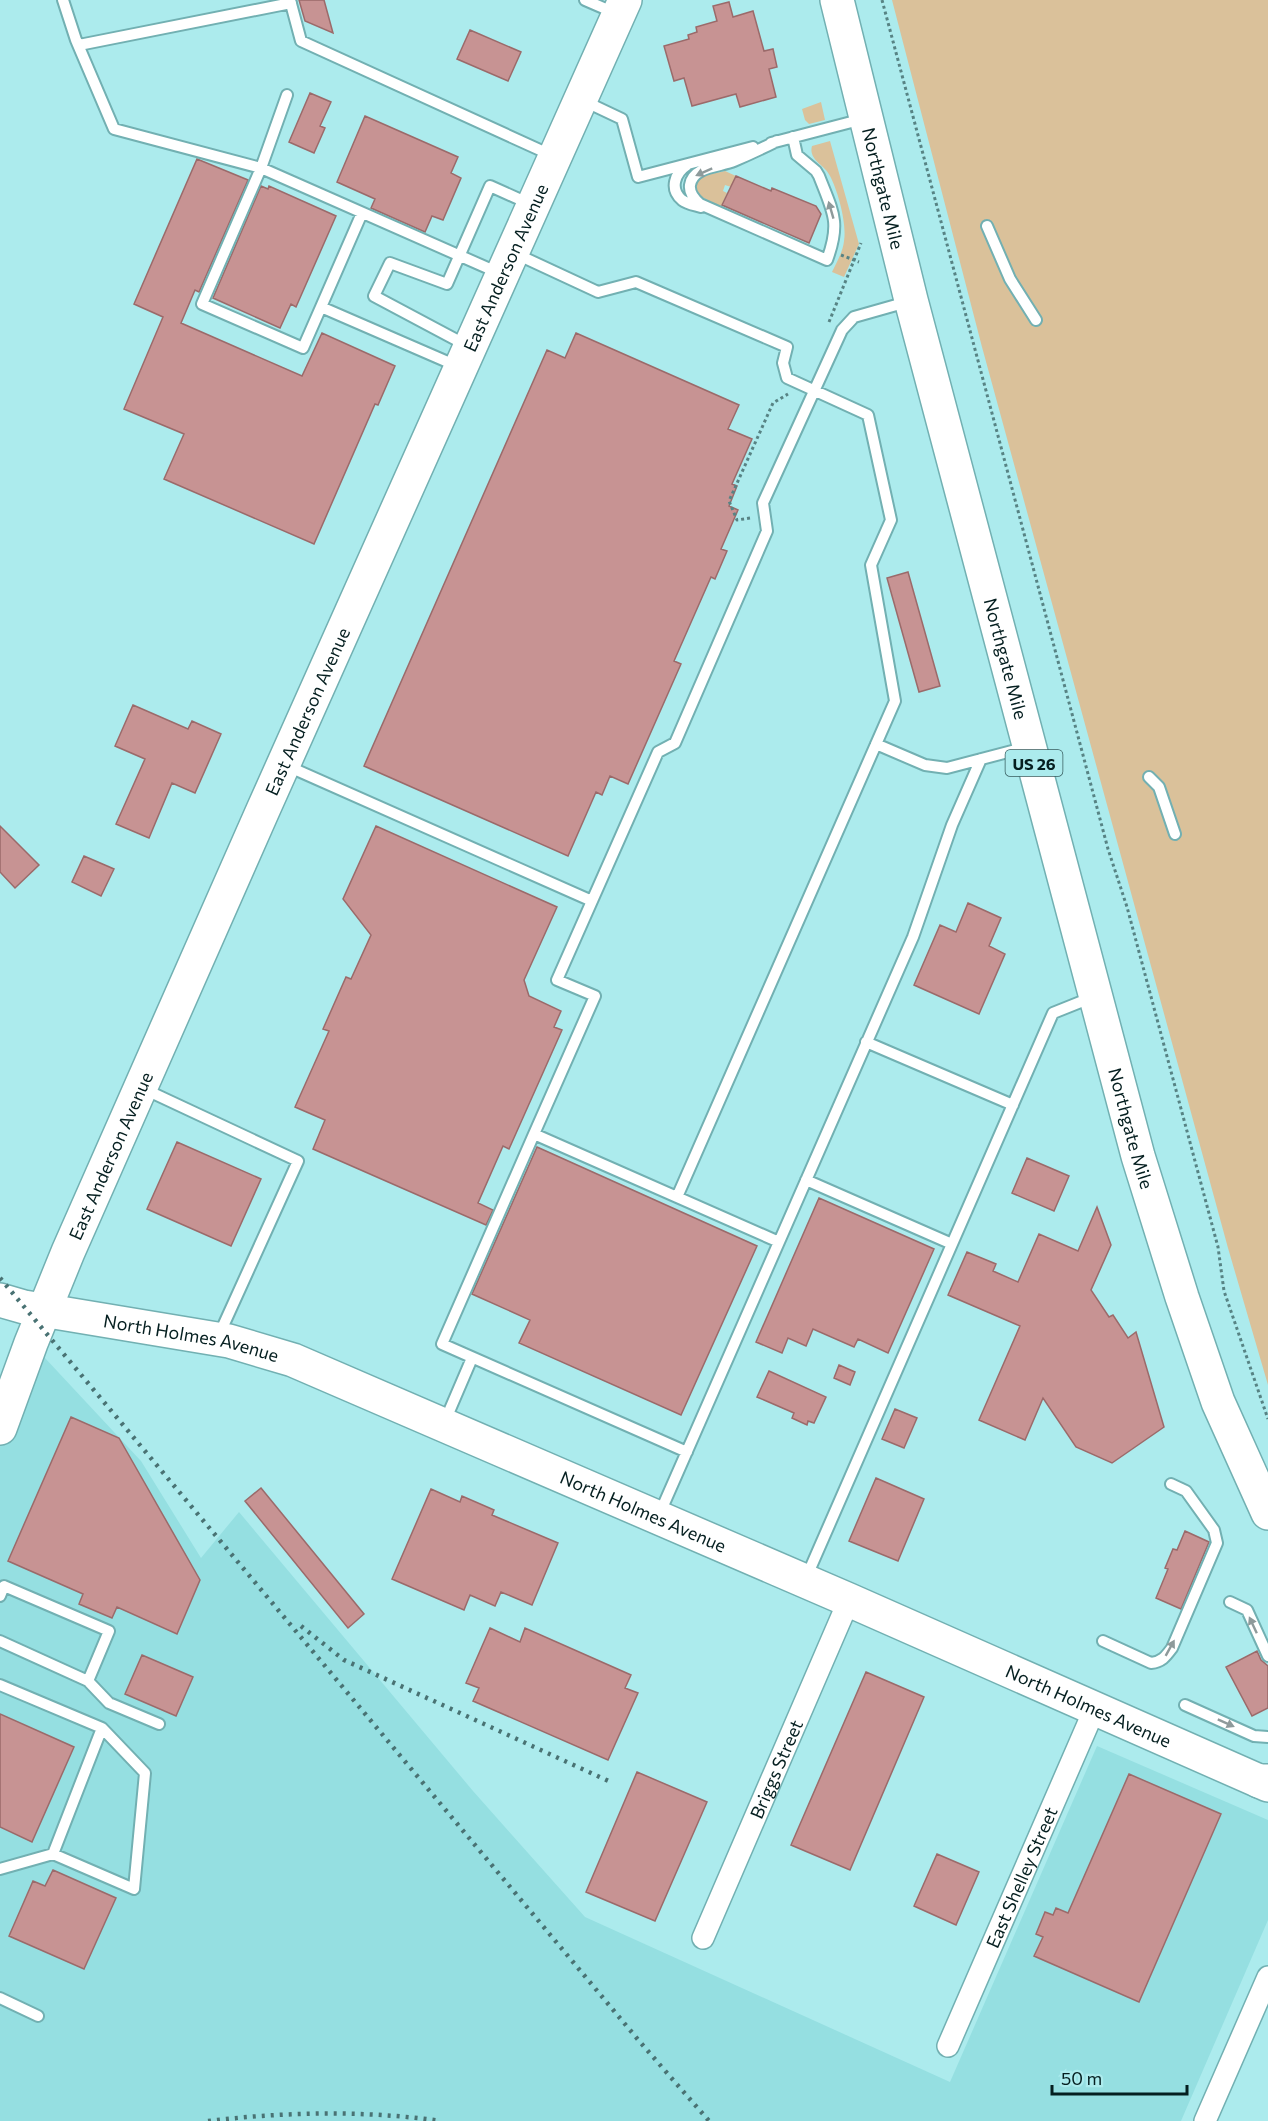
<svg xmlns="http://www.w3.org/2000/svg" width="1268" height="2121" viewBox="0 0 1268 2121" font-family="Commissioner,sans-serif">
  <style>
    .built { fill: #95dfe1 }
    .green { fill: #dac19a }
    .building { fill: #c79393; stroke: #9b6a6a; stroke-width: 1.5 }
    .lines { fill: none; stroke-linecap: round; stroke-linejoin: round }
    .lane-casing { stroke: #72b0b2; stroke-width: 14 }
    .street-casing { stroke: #72b0b2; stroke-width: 24 }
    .primary-casing { stroke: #72b0b2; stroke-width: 36 }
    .highway-casing { stroke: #72b0b2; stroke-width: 36 }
    .path { stroke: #578384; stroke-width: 3; stroke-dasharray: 3 3; stroke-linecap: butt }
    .lane { stroke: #fff; stroke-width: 10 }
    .street { stroke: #fff; stroke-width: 21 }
    .primary { stroke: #fff; stroke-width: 33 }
    .highway { stroke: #fff; stroke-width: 33 }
    .rail { stroke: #497273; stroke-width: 4.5; stroke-dasharray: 3 6; stroke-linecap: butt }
    .oneway { fill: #8e9a9b }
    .labels { text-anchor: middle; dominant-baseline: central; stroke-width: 5; stroke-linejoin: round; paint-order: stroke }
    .shield { fill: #acebed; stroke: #375c5e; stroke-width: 1.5 }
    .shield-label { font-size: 16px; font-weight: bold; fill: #051f20 }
    .street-label { font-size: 18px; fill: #051f20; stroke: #acebed }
  </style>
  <rect width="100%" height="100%" fill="#acebed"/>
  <path class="built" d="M31,1343L141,1461L201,1558L239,1512L473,1791L585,1917L950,2082L1097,1746L1268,1820V1920L1181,2121H0V1424Z"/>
  <path class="green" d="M892,0H1268V1385L1228,1248L982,347Z
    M821,102L825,120L809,124L805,120L802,109Z
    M830,141L859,244L844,277L832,272C837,262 843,251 844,241C847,224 838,191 830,176C825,165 808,160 812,146Z
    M725,171L736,176L731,187L725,185L723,191L727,193L721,207L698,195L696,185C701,173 714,174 725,171Z"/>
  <path class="building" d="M299,0H324L333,33L305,21Z
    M729,2L733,17L753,11L764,51L773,49L777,67L769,69L776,97L740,107L736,94L692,106L684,78L674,81L664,46L689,39L688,35L697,32L696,27L717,21L713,6Z
    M470,30L521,52L508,81L457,59Z
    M310,93L331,102L320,126L325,128L314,153L289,142Z
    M365,116L458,157L451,173L461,178L443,220L432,216L425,232L371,208L375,199L337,182Z
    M197,159L248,180L199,292L195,290L181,323L302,376L322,333L395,366L378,405L375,404L314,544L164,479L184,434L124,409L163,317L134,304Z
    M736,176L771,191L772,188L816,206L821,214L809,243L722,205Z
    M261,186L268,189L269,186L336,216L296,307L291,304L280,328L213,298Z
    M576,333L739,405L728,429L752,439L732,484L737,486L729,506L738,510L721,549L727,551L715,579L711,577L674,661L681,664L628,784L610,776L602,795L596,792L568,856L364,766L547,350L565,358Z
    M908,572L940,686L919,692L887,578Z
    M133,705L188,729L192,721L221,734L195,793L172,783L149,838L116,824L145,759L115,746Z
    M0,826L39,865L15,888L0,872Z
    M376,826L557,907L524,980L529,996L561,1011L554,1027L562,1030L509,1149L503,1146L478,1203L493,1210L486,1225L313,1149L325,1120L295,1107L329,1031L323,1029L346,977L351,979L371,935L343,899Z
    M84,856L114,869L101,896L72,882Z
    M968,903L1001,918L989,946L1005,954L979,1014L914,985L940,925L956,932Z
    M177,1142L261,1179L231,1246L147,1209Z
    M537,1147L757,1246L681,1415L519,1343L530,1320L472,1294Z
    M1027,1158L1069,1176L1054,1211L1012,1193Z
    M819,1198L934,1249L888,1353L858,1339L854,1347L813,1329L806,1346L788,1338L782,1353L756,1342Z
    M1097,1207L1111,1245L1091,1290L1109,1317L1113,1315L1128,1338L1136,1332L1164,1427L1112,1463L1076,1447L1043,1398L1025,1440L979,1420L1020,1326L948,1295L967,1252L996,1264L993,1271L1018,1282L1039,1234L1078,1251Z
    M839,1365L855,1372L850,1385L834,1378Z
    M769,1371L826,1397L814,1423L808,1421L807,1425L792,1418L794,1413L757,1397Z
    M895,1409L917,1418L904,1448L882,1439Z
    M71,1417L119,1438L200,1580L177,1634L117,1607L112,1618L79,1604L83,1594L8,1561Z
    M876,1478L924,1499L898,1561L849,1541Z
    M261,1488L364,1614L348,1628L245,1501Z
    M431,1489L460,1502L462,1496L494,1510L492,1515L558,1543L532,1605L501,1592L495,1606L470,1595L464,1610L392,1579Z
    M1185,1531L1209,1542L1181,1609L1156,1598L1168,1569L1165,1568L1173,1549L1177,1550Z
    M490,1628L520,1642L525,1628L631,1675L625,1688L638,1693L608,1760L473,1701L479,1688L466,1683Z
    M1257,1651L1261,1660L1268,1666V1708L1252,1716L1226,1667Z
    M142,1655L193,1677L176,1716L125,1694Z
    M866,1672L924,1697L850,1870L791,1845Z
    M0,1714L74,1747L32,1842L0,1827Z
    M637,1772L707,1802L655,1921L586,1892Z
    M1129,1774L1221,1814L1139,2002L1034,1956L1043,1937L1036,1934L1045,1912L1053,1915L1056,1908L1068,1913Z
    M937,1854L979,1872L956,1925L914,1906Z
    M53,1870L116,1898L84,1969L9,1936L33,1881L45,1886Z"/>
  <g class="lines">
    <g class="lane-casing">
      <path id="lane" d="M63,0L76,40L114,129L261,168L499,273
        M290,0L301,41L551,155
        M585,0L615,13
        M79,45L291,3
        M287,95L261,168L202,304L303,348L321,307L457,366
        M584,101L622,119L638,177L753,147
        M777,141C763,148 748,155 734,161C720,167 693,166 690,185C689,193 694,199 700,204L827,260C841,222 833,212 819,176L816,171L797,155L793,137
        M771,143L863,119
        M687,165C675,173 669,189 682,200C687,204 694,205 701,207
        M987,226L1010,279L1036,320
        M514,253L598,292L636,282L787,347L783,363L787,378L868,415L891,520L871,565L895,701L677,1197
        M321,307L362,213
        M466,345L374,296L390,263L447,284L490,186L530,204
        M876,744L925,765L947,768L1027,747
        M285,765L592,901
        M1149,777L1159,787L1175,834
        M866,1042L1013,1105
        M144,1089L298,1161L219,1335
        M534,1134L442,1344L687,1452
        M806,1180L952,1244
        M779,1242L534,1134L595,996L557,980L658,752L675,743L767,531L763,503L842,330L854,317L907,302
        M445,1421L472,1358
        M659,1515L913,937L952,825L981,759
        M806,1578L1053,1013L1093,997
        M0,1596L4,1586L109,1631L88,1681L0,1641
        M1230,1602L1247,1610L1268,1656
        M1103,1641L1151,1663C1162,1662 1166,1656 1172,1648L1217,1543L1214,1530L1186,1491L1171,1484
        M88,1681L109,1703L159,1724
        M0,1685L102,1728L53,1854L0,1869
        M1185,1705L1254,1736L1268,1737
        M53,1854L134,1889L145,1773L102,1728
        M0,1998L38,2016"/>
    </g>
    <g class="street-casing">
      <g id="street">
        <path id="s1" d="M703,1938L849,1600"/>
        <path id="s2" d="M948,2046L1095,1708"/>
        <path d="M1205,2121L1268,1977"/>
      </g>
    </g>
    <g class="primary-casing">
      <g id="primary">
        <path id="s3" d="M0,1300L24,1307L229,1341L293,1360L849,1600L1268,1785"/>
        <path id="s4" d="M0,1428L31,1343L68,1252L263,810L625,0"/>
      </g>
    </g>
    <g class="highway-casing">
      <g id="highway">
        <path id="s5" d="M837,0L911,300L1138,1156L1182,1297L1218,1402L1268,1513"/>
        <path d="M1259,1781H1268"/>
      </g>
    </g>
    <path class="path" d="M882,0L1108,849L1127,907L1218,1247L1224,1291L1268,1419
      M841,255L859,262
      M829,322L861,243
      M750,518L737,520L729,501L773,403L788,394"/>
    <use href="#lane" class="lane"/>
    <use href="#street" class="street"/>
    <use href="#primary" class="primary"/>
    <use href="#highway" class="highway"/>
    <path class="rail" d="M0,1278L640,2042L709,2121
      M301,1626L344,1660L613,1783
      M208,2121C285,2112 363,2110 441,2121"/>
  </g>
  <defs><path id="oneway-solid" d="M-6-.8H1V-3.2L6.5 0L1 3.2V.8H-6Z" transform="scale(1.5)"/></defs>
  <g class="oneway">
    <use href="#oneway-solid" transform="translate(704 172) rotate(156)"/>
    <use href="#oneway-solid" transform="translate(831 210) rotate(-106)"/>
    <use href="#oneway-solid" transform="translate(1253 1625) rotate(-115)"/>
    <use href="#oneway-solid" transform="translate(1170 1648) rotate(-61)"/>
    <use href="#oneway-solid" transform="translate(1226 1723) rotate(24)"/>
  </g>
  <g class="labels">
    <rect class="shield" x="1005.5" y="750" width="57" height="26" rx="4.5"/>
    <g class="shield-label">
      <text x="1034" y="763">US 26</text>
    </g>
    <g class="street-label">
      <text stroke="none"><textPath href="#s5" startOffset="194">Northgate Mile</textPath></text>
      <text stroke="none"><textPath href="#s4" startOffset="1266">East Anderson Avenue</textPath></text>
      <text stroke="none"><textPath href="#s5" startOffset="680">Northgate Mile</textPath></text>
      <text stroke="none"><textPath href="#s4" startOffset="780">East Anderson Avenue</textPath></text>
      <text stroke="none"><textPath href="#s5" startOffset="1166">Northgate Mile</textPath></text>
      <text stroke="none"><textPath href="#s4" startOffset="294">East Anderson Avenue</textPath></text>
      <text stroke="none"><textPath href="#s3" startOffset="195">North Holmes Avenue</textPath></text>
      <text stroke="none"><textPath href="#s3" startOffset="681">North Holmes Avenue</textPath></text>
      <text stroke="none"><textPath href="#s3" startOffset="1167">North Holmes Avenue</textPath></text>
      <text stroke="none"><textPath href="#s1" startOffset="184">Briggs Street</textPath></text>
      <text stroke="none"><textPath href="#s2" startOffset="184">East Shelley Street</textPath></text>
    </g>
  </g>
  <path d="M1052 2085v9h135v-9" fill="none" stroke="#051f20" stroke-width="3"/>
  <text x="1061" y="2085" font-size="18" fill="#051f20" stroke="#acebed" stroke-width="4.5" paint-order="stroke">50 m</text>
</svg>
